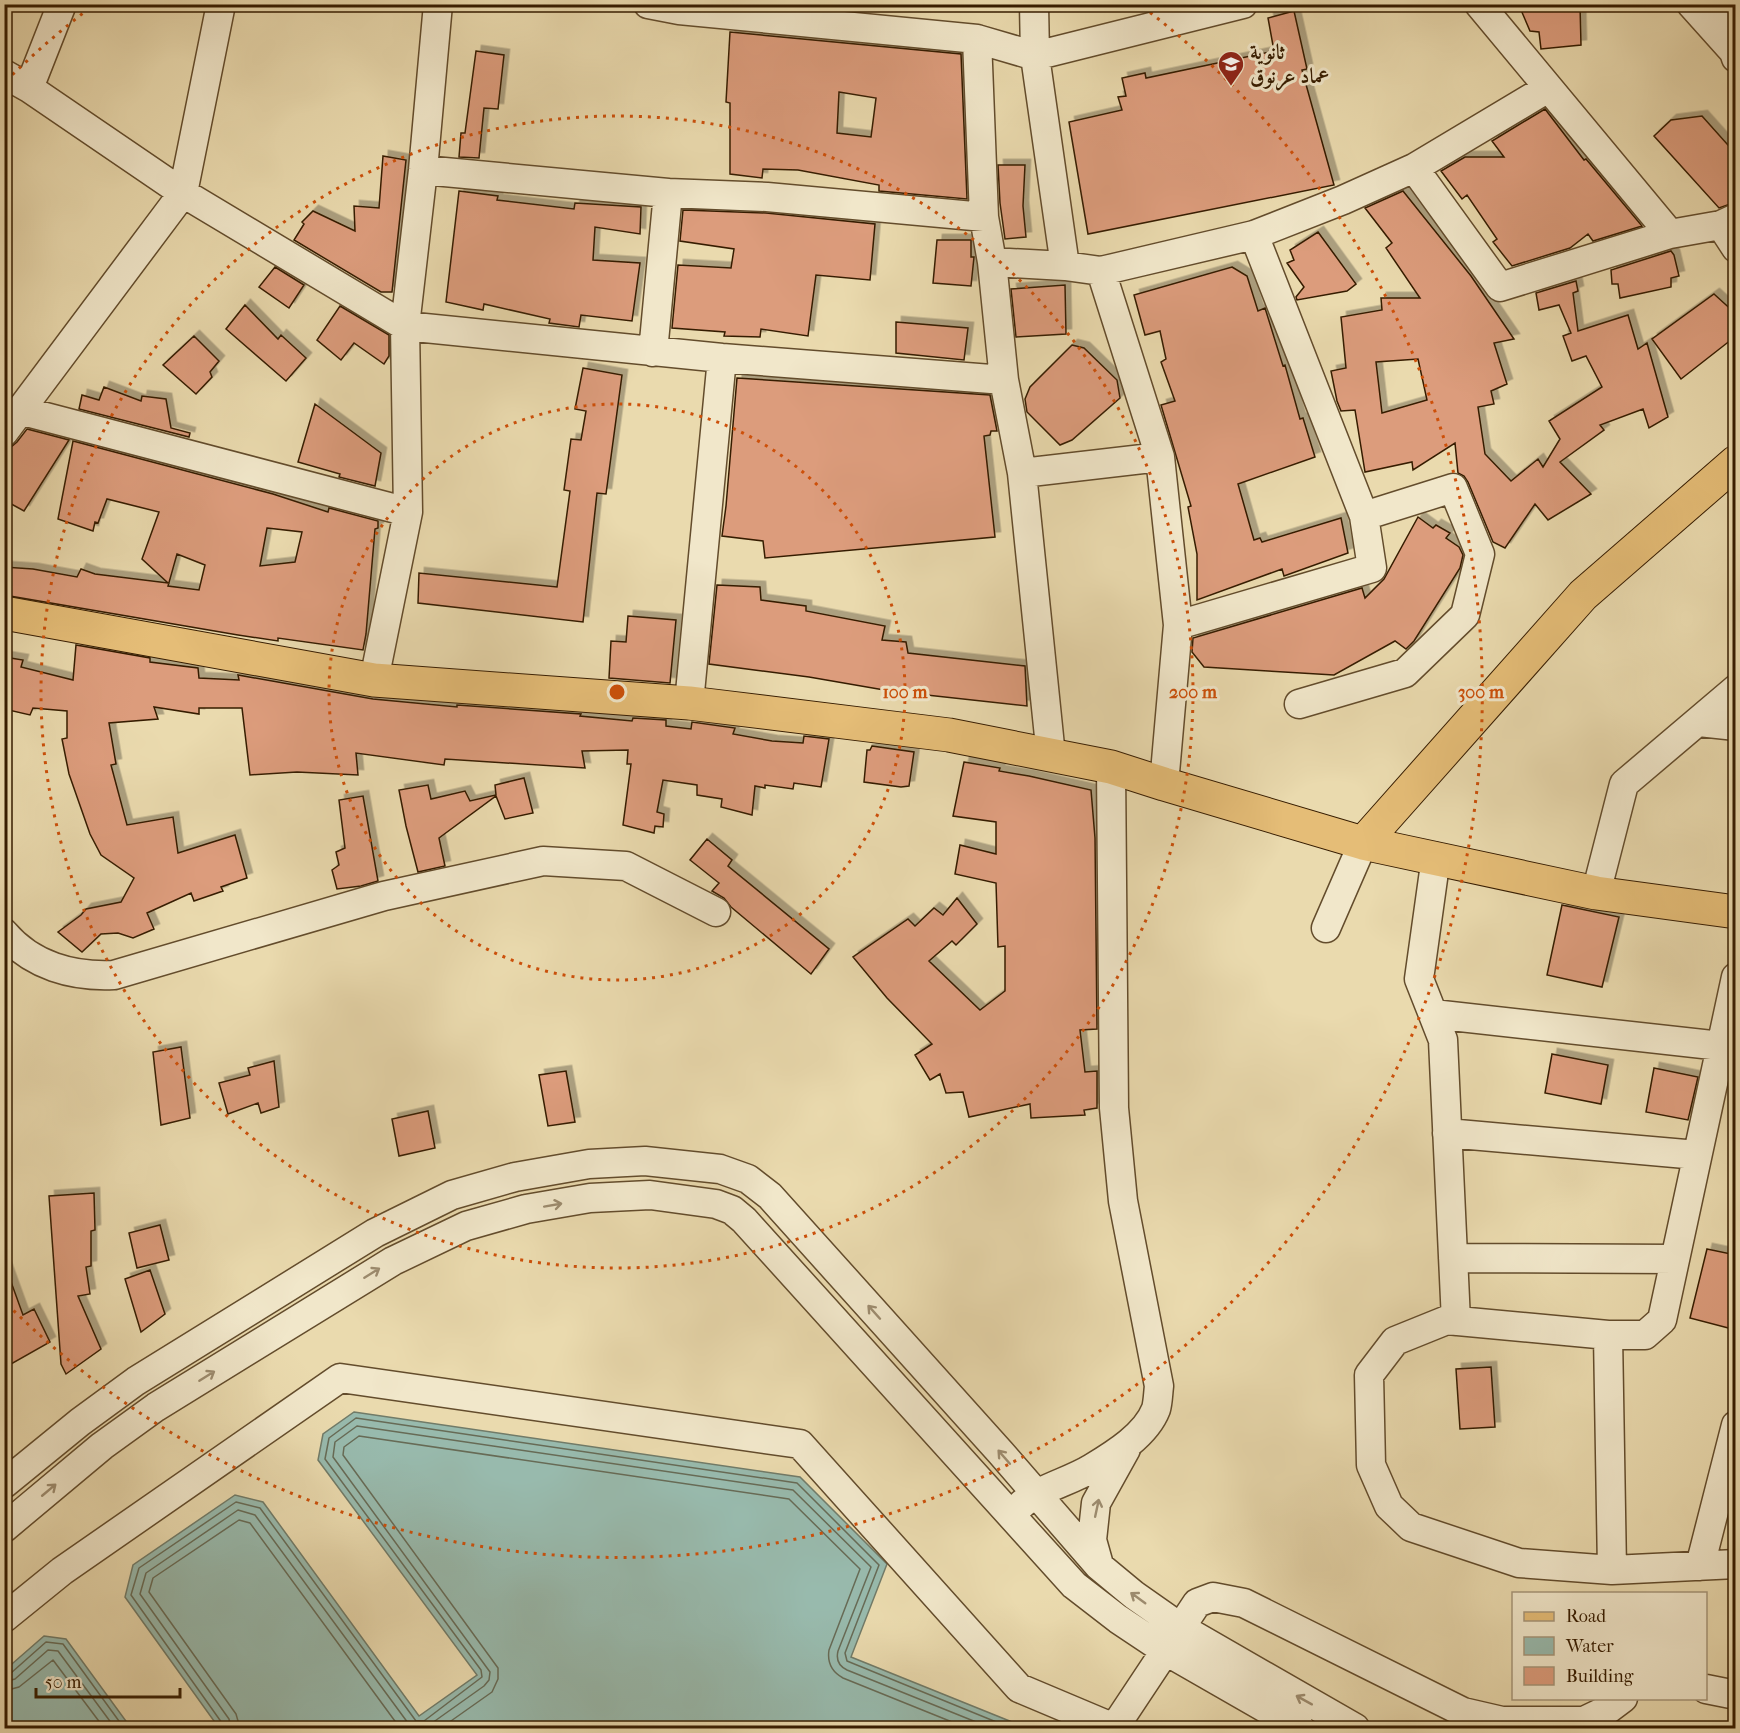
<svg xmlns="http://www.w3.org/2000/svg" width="1740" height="1733" viewBox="0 0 1740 1733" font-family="'IM FELL French Canon',Amiri,serif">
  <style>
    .water { fill: #98baad; stroke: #717b68; stroke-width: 1.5 }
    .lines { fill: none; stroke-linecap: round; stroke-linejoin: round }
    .shore { stroke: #676b56; stroke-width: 1.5 }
    .building { fill: #dc9c7c; stroke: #361c00; stroke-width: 1.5; fill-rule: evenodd; filter: url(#shadow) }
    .minor-casing { stroke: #634c2c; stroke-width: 31 }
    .major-casing { stroke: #361c00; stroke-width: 35 }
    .minor { stroke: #f1e7ca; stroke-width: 28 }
    .major { stroke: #e5bd77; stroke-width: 33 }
    .oneway { stroke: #9d8c6f }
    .ring { fill: none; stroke: #cd500a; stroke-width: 3; stroke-dasharray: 3 6 }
    .labels { text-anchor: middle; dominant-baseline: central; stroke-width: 6; stroke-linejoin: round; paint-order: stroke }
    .poi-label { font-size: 21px; font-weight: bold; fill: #361c00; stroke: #f1e7ca; text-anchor: start }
    .centre { fill: #cd500a; stroke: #f1e7ca; stroke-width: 3 }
    .ring-label { font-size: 18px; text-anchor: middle; font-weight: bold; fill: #cd500a; stroke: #f1e7ca; stroke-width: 6; stroke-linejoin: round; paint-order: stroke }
  </style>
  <defs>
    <filter id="shadow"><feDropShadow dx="5.5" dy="-5.5" stdDeviation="0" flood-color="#0004"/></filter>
  </defs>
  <rect width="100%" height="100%" fill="#eadaae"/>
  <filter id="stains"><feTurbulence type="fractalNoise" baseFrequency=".00333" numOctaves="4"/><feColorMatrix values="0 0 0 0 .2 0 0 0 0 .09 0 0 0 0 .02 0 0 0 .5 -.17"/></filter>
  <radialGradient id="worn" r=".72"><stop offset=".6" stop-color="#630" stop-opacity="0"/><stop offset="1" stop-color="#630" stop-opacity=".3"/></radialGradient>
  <path class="water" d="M354,1412L800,1477L887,1564L851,1657L1027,1728H219L125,1597L133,1565L235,1495L263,1502L419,1716L477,1675L318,1460L323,1434Z
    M44,1636L66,1639L131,1728H5V1670Z"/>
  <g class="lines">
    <path class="shore" d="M4,1674L11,1673L46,1642L63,1644L124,1728
      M4,1682L15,1679L48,1650L58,1651L115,1728
      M4,1691L19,1687L53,1660L104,1728
      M223,1728L222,1723L131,1595L139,1568L236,1502L260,1508L416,1721H424L482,1677L481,1670L325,1459L329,1438L356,1418L797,1483L879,1565L845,1653L847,1661L1011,1728
      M231,1728L229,1719L140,1594L146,1573L238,1510L255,1515L408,1723L415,1728
      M240,1728L236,1714L149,1592L153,1578L239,1520L250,1523L400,1728
      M425,1728L484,1686L489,1680L490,1672L333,1457L335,1442L357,1426L793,1490L871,1567L838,1651C836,1659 839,1666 847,1670L991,1728
      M441,1728L492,1692L498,1679V1668L343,1455L344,1447L359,1436L789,1499L860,1569L829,1650C827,1663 832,1672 843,1678L967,1728"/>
  </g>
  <path class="building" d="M1557,6H1580L1581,45L1541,49L1539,32L1530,31L1521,10Z
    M1294,11L1307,69L1302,70L1334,185L1088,234L1069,122L1122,110L1118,97L1126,96L1122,78L1145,73L1146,78L1274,51L1268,18Z
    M730,32L961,54L967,199L879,191V185L798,170L763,169L762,178L730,174V103L726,102ZM839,92L876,98L871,137L837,133Z
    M476,51L504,55L498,109L484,108L479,158L459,157L461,133H465Z
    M1545,109L1584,160L1586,159L1642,226L1593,241L1588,234L1570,248L1512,266L1493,242L1497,239L1467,195L1462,199L1441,171L1465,157H1504L1492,141Z
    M1702,116L1736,154V202L1719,208L1654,136L1671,120Z
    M383,156L406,160L392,292H381L294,240L304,224L302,222L313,211L355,231L354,206L379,208Z
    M998,165H1025L1023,206L1026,237L1005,239L1000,203Z
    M459,191L498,196L497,200L574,209L575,203L641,207L640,234L595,227L593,260L640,263L632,321L581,315L579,327L549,323L550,319L484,304L483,310L446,302Z
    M1403,191L1471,276L1514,339L1494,343L1507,384L1491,391L1494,404L1478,407L1485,454L1511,481L1538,459L1543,467L1560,439L1549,421L1602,387L1586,356L1572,361L1563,336L1571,333L1559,305L1539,310L1536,293L1576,281L1578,291L1573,293L1578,331L1628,315L1638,349L1647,343L1668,417L1649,428L1643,409L1600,425L1604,430L1560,462L1591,494L1548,520L1535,504L1505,548L1493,542L1468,482L1464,476L1458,473L1455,443L1413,470L1412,462L1365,472L1355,410L1341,411L1337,401L1331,371L1346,368L1341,317L1382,310L1381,298H1420L1386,248L1392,243L1365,208ZM1418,359L1427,400L1382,413L1376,362Z
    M683,210L766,213L875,224L870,280L816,275L808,336L761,329L760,337L724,336L725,332L672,328L678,265L731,268L734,249L680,241Z
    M1318,232L1356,284L1347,291L1297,300L1296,297L1304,287L1287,263L1294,260L1290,250Z
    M937,240H971V257H974L971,286L933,283Z
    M1671,251L1674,255L1679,276L1671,278V287L1620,298L1618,284H1612L1611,270Z
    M275,267L304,285L289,308L259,287Z
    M1232,267L1247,276L1258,311L1265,308L1283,366L1285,365L1300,419L1303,418L1315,457L1238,484L1254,540L1260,538L1262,542L1341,518L1348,553L1284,576L1282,569L1197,600V554L1188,507L1191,506L1161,405L1175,401L1161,362L1166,359L1160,331L1145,335L1134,295Z
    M1065,285L1066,334L1016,337L1011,289Z
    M1714,294L1736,314V336L1681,379L1652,339Z
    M245,305L278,339L281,335L306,358L286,381L226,329Z
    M340,306L389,335V356L384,364L354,343L341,360L317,340Z
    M896,322L968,328L964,360L896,353Z
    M194,336L219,361L210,372L212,377L196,394L163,365Z
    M1072,345L1084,348L1117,380L1120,398L1072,440L1060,445L1027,412L1025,399L1030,387Z
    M583,368L622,375L606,494L597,493L583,622L418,603L419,573L557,587L570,491L564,490L571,439L581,440L586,411L575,409Z
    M737,378L990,395L997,431H991L990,435L984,436L995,537L765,558L763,541L722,536L726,506Z
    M104,387L141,401L142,396L166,399L171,428L190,433L189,437L79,409L82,395L99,400Z
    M315,404L381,453L375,486L339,477L340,474L298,462Z
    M27,429L69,440L24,511L4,500V448L11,447L17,442Z
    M73,441L273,494L328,512L329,508L378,521V528L375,529L366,634L363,650L278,638V641L238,635L4,595V567L33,569L77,577L81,569L95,574L168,583L142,559L159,512L107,499L98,523L95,522L93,531L58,519ZM267,528L302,532L295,562L260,566ZM177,554L205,565L199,590L168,586Z
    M1418,517L1433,528L1436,525L1450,533L1446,538L1459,547L1463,555L1460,568L1414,641L1406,649L1395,641L1334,675L1204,667L1192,652L1193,638L1362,588L1365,598L1384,579Z
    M717,585L760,587L761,600L806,606V611L885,626L882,640L906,642L908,653L1025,666L1027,706L890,691L809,677L709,664Z
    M628,616L676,620L670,683L609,678L611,641L626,642Z
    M76,645L150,658V662L198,668L199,678L239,680L238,675L373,699L457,707V705L581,714L580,716L632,721L633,718L666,720V726L691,729L692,722L735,728L733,734L772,741L803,743L804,736L829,739L821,787L794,783L793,789L765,785V788L755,786L752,815L721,807L722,799L697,795V785L663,780L657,812L664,814L663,827L655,826L654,833L623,825L631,764H627L628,750L582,751L585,768L445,759L444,765L356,753L358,775L297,772L250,775L242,708H199V714L154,707L158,719L109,723L116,764L111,765L127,825L173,817L178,853L235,835L247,878L221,887L223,891L194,901L191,893L147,913L154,929L133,938L118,933L101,934L82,952L58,932L81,915L86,909L121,902L134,878L101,855L90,834L69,774L62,739L67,738V711L33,708L30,715L4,709V657L23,660L21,667L73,680Z
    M872,746L914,752L909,786L901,787L864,782L867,750H870Z
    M964,762L1000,768L999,771L1029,776L1091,790L1095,838L1097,1029L1080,1030L1085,1072L1097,1071V1108L1084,1110L1085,1115L1031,1118L1030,1104L969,1117L963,1092L946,1093L940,1074L930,1080L915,1055L932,1044L887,998L853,957L908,919L915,926L934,908L943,915L957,898L977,924L956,945L952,941L929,961L980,1010L1005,991V946L998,947L996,883L955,874L960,845L996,854V822L953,816Z
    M524,778L533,813L505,819L496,796L439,838L445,866L418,872L406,826L399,790L428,785L431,799L465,791L470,801L496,795L495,785Z
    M363,796L378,881L361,886L337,889L332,870L339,865L336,852L345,848L339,800Z
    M707,839L732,860L728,866L829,949L811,974L731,907L724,898L712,891L719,883L690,860Z
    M1562,905L1619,917L1602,987L1547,975Z
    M181,1047L190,1118L161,1125L153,1052Z
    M1552,1054L1608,1065L1601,1104L1545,1093Z
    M274,1061L279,1107L261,1113L258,1103L228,1114L219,1083L250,1075L248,1068Z
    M1654,1068L1698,1077L1688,1120L1646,1112Z
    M566,1071L575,1122L548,1126L539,1075Z
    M428,1111L435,1148L399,1156L392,1119Z
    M94,1193L95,1230L91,1231V1266L86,1267L90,1294L78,1296L101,1349L66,1374L61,1364L49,1196Z
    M160,1225L169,1260L137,1268L129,1233Z
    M1707,1249L1736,1255V1330L1690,1318Z
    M6,1268L23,1315L34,1309L50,1342L4,1368V1269Z
    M150,1270L165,1314L141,1332L125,1279Z
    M1491,1367L1495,1427L1460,1429L1456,1369Z"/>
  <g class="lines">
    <g class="minor-casing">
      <path id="minor" d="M648,4L679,10L977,39L1035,56L1243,4
        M1034,4L1035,56L1065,266
        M1479,4L1670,234
        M1691,4L1734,52L1736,58
        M1724,4L1736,18
        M977,39L984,217L992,262L1004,380L1022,473L1051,756
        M4,74L29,88L183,193L405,326L722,358L1004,380
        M29,88L62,4
        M1414,168L1548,88
        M423,170L668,193L767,197L984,217
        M1721,225L1736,248
        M992,262L1065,266L1101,271L1254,235L1343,200L1414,168L1500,287L1670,234L1721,225L1736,218
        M1101,271L1160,457L1178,625L1164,784
        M653,352L668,193
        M19,410L408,512
        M4,432L183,193L221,4
        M1022,473L1160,457
        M1178,625L1372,568L1364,516L1254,235
        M374,680L408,512L405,326L423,170L438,4
        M689,703L722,358
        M1299,704L1405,673L1465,615L1480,554L1453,488L1364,516
        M1699,722L1736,726
        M1436,857L1419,979L1443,1040L1456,1321
        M1596,893L1624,784L1736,689
        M1326,928L1363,843
        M4,933C32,966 73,977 114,975L384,896L543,861L626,866L716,912
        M1736,977L1662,1320L1645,1335H1608L1447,1320L1395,1341L1369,1375L1371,1465L1389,1506L1411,1527L1519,1563L1612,1570L1736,1564
        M1433,1014L1721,1046
        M1447,1133L1697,1155
        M1453,1258L1675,1259
        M1608,1335L1612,1570
        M4,1484L80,1422L136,1381L375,1233L452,1195L515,1177L589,1164L645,1161L720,1169L748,1179L770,1196L1001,1453L1099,1566L1134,1595L1181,1628L1355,1728
        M1022,1504C1043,1487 1069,1482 1092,1468C1115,1454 1146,1435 1156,1409C1158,1402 1158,1394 1159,1386L1123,1201L1114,1108L1111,767
        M4,1528L102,1446L156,1407L393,1261L466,1226L526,1209L590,1198L650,1195L716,1204L732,1210L744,1220L1074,1585L1118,1619L1166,1651L1300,1728
        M1099,1565L1092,1540L1096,1503L1126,1449
        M1700,1566L1736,1425
        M4,1618L62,1571L340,1378L800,1444L1019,1688L1114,1728L1197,1603L1213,1597L1244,1603L1463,1712L1502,1721H1584L1607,1710L1623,1698
        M1706,1689L1736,1695"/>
    </g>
    <g class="major-casing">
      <path id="major" d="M4,613L374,680L689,703L949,735L1111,767L1164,784L1363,843L1596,893L1736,912
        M1363,843L1583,595L1736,462"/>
    </g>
    <use href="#minor" class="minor"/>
    <use href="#major" class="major"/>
  </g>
  <defs><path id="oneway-shaft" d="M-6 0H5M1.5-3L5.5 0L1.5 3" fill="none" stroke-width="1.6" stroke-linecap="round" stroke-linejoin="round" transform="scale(1.5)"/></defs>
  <g class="oneway">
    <use href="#oneway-shaft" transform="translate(553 1205) rotate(-10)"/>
    <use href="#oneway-shaft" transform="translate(372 1273) rotate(-32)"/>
    <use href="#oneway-shaft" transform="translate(874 1312) rotate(-132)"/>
    <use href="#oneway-shaft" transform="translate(207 1376) rotate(-32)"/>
    <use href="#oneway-shaft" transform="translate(1004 1457) rotate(-131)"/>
    <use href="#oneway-shaft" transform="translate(49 1490) rotate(-40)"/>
    <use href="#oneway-shaft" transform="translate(1097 1508) rotate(-78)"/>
    <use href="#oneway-shaft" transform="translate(1138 1598) rotate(-144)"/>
    <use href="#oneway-shaft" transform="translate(1304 1700) rotate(-151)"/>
  </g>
  <g class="ring">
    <circle cx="617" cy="692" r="288"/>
    <circle cx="617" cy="692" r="576"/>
    <path d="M6 81A864 864 0 0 1 91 7M1143 7A864 864 0 1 1 6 1303"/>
  </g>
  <defs>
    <g id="school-pin" transform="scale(1.35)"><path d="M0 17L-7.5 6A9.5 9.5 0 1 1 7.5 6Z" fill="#8f2418" stroke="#f1e7ca"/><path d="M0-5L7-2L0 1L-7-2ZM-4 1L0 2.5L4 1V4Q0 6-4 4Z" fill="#fff"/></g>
  </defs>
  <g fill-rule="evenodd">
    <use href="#school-pin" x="1231" y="64"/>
  </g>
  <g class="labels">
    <g class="poi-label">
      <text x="1250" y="52">ثانوية<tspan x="1250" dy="24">عماد عرنوق</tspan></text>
    </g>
  </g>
  <circle cx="617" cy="692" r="9" class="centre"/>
  <g class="ring-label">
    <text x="905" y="698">100 m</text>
    <text x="1193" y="698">200 m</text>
    <text x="1481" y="698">300 m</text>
  </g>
  <rect width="1740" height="1733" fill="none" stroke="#eadaae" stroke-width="24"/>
  <rect x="6" y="6" width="1728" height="1721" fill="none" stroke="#361c00" stroke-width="3"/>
  <rect x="12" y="12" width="1716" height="1709" fill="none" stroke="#361c00" stroke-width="1.5"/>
  <rect x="1512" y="1592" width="195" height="108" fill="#f1e7ca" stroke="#a69679" stroke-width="1.5"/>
  <rect x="1524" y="1612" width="30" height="9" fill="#e5bd77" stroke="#a69679" stroke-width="1.5"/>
  <text x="1566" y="1622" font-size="18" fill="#361c00">Road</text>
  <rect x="1524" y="1637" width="30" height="18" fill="#98baad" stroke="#a69679" stroke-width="1.5"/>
  <text x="1566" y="1652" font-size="18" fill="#361c00">Water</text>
  <rect x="1524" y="1667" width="30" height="18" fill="#dc9c7c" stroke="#a69679" stroke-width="1.5"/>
  <text x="1566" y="1682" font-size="18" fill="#361c00">Building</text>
  <path d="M36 1688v9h144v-9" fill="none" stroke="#361c00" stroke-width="3"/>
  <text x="45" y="1688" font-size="18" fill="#361c00" stroke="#f1e7ca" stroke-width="4.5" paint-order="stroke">50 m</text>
  <rect width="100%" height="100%" filter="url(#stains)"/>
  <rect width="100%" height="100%" fill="url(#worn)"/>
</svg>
